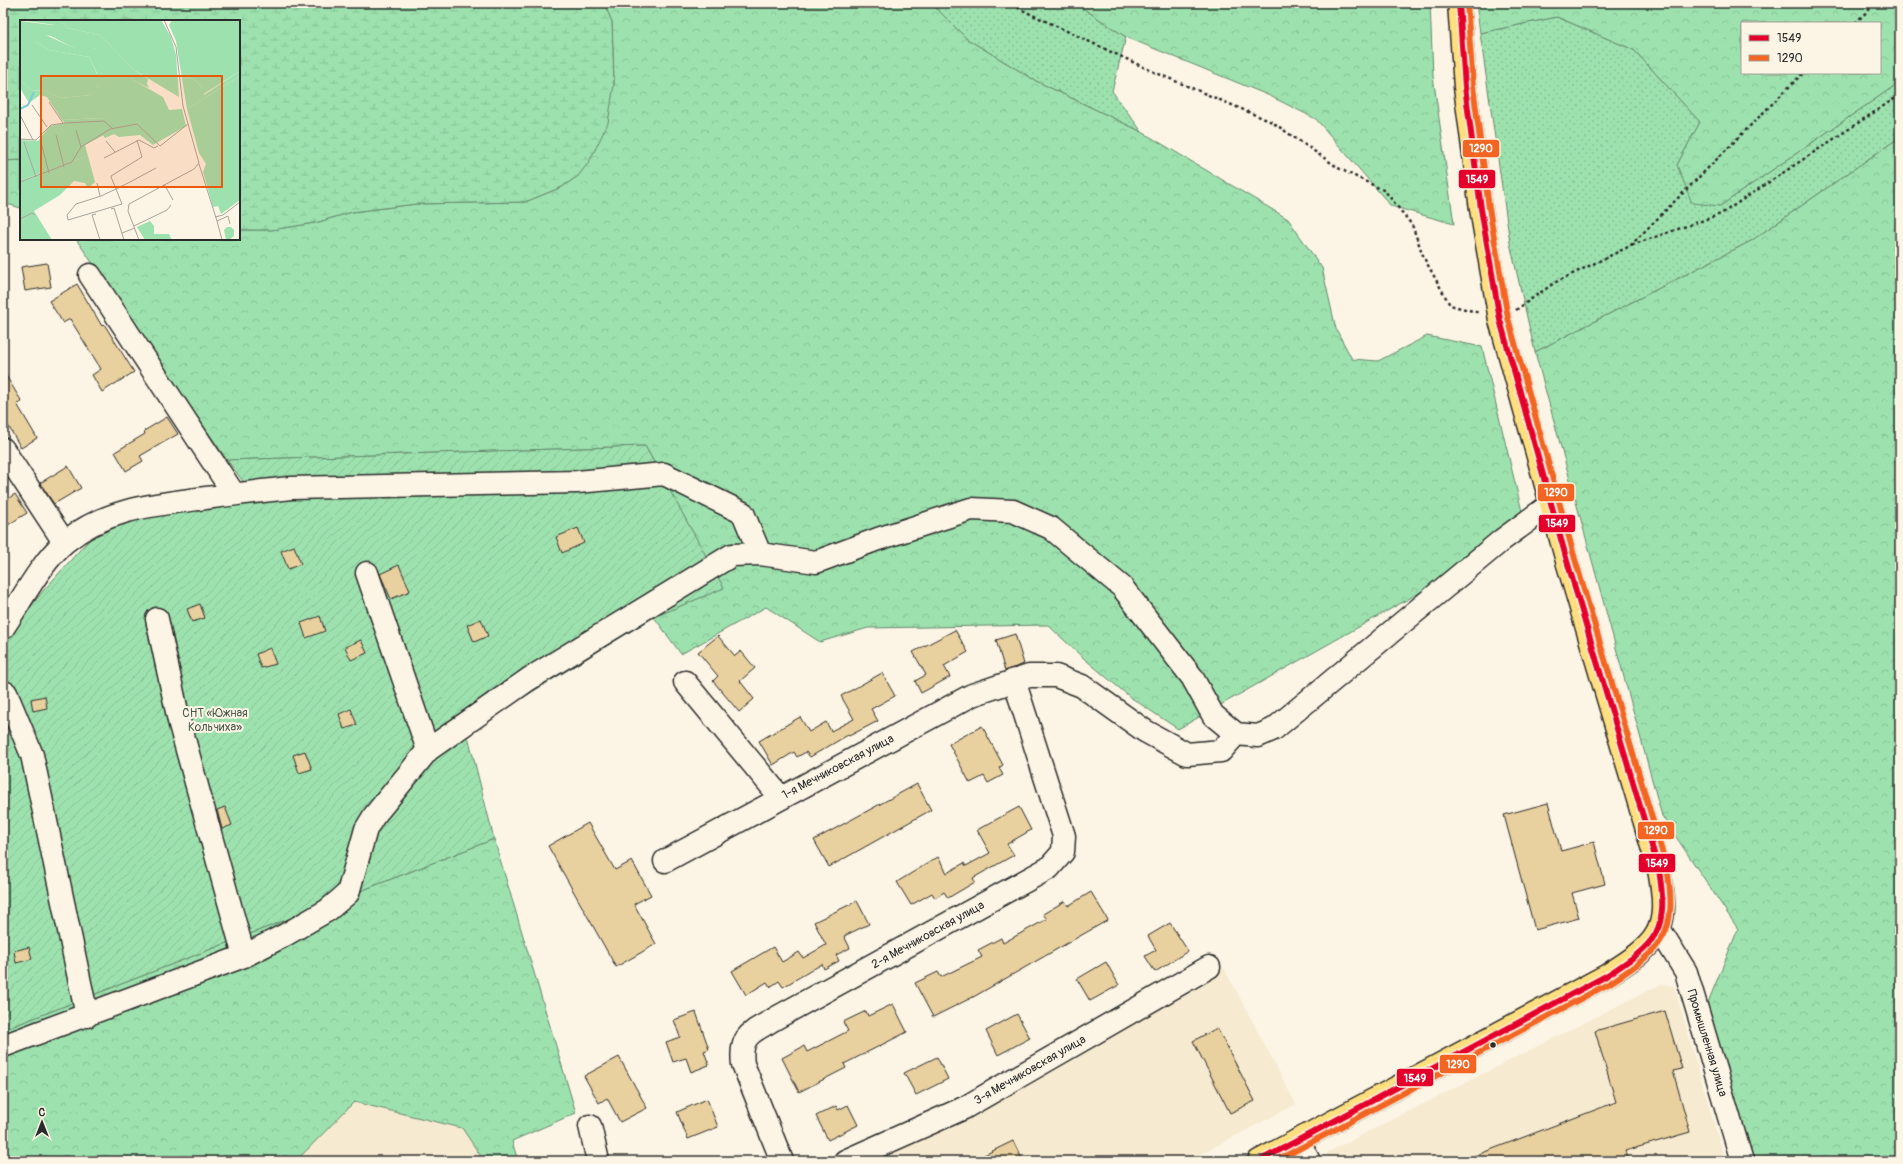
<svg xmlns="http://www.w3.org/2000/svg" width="1903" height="1164" viewBox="0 0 1903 1164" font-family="Pangolin,sans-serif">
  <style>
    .built { fill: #f6ead0 }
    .grass { fill: url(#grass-dots); stroke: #64866c }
    .forest { fill: url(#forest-crowns); stroke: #64866c; fill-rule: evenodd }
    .wetland { fill: url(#wetland-marsh); stroke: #64866c }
    .garden { fill: url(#garden-furrows); stroke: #64866c }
    .building { fill: #e9d09f; stroke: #2b2b2b }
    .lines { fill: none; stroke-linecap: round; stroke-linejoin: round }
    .minor-casing { stroke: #2b2b2b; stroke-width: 25 }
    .major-casing { stroke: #2b2b2b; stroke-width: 25 }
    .path { stroke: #2b2b2b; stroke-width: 2.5; stroke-dasharray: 3 3; stroke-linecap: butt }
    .minor { stroke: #fcf5e5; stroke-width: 22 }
    .major { stroke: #ffdf80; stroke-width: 22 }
    .bus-1-casing { stroke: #fcf5e5; stroke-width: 9 }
    .bus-2-casing { stroke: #fcf5e5; stroke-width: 9 }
    .bus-1 { stroke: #e4002b; stroke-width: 6 }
    .bus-2 { stroke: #f26522; stroke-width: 6 }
    .bus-dot { fill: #2b2b2b; stroke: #fcf5e5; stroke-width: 1.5 }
    .labels { text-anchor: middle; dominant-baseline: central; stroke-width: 4; stroke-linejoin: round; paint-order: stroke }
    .park-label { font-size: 12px; fill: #48594c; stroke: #fcf5e5 }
    .street-label { font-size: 12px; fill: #2b2b2b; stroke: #fcf5e5 }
    .inset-river { fill: none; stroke: #7ccdd4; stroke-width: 2 }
    .inset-road { fill: none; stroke: #a8a49b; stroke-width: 1 }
    .view { fill: #e8590c; fill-opacity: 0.15; stroke: #e8590c; stroke-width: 2 }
    .inset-edge { fill: none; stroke: #2b2b2b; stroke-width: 2 }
    .line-badge { stroke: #fcf5e5; stroke-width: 1.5 }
    .badge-label { font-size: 11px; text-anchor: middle; font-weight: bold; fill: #fff }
  </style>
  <defs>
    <pattern id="grass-dots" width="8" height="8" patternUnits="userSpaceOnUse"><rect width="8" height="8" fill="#9de2ae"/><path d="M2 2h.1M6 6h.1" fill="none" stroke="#87c296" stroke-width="1.8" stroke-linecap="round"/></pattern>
    <pattern id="forest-crowns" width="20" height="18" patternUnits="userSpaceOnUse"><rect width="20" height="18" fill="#9de2ae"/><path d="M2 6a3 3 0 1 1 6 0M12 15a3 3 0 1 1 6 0" fill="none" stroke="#87c296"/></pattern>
    <pattern id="wetland-marsh" width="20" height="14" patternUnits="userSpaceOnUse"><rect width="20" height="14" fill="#9de2ae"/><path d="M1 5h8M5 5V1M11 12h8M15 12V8" fill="none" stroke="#87c296"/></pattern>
    <pattern id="garden-furrows" width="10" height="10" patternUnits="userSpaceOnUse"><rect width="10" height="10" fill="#9de2ae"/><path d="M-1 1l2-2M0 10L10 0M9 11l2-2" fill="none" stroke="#87c296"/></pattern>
  </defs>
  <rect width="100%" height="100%" fill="#fcf5e5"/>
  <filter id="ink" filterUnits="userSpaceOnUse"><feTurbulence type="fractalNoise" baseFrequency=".025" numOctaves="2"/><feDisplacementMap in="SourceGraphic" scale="8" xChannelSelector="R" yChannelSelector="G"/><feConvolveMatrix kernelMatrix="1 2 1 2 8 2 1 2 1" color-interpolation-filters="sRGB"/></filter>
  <g filter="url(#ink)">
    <path class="built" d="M1224,968L1296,1104L1188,1161H864L968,1117Z
      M1661,984L1674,986L1725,1161H1324L1328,1152Z
      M354,1102L462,1128L484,1161H296Z"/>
    <path class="grass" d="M931,3H1075L1126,37L1112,91L1142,132L1036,81L967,39Z
      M1557,17L1634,50L1700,122L1677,165L1720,206L1900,82V137L1751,241L1535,352L1510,243L1480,33Z"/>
    <path class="forest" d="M604,3H931L967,39L1036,81L1142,132L1288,219L1322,268L1336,329L1352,359L1378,361L1427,336L1482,347L1527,532L1178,729L1130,697L1081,656L1048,625L868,628L820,642L766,607L681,654L654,617L723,588L645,446L227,460L76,239H239V230H271L315,223L352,212L416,204L525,202L562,187L578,176L614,84L612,22Z
      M1075,3H1430L1433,76L1454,224L1391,206L1316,119L1270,96L1126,37Z
      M1476,3H1900V82L1720,206L1692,203L1677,165L1700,122L1634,50L1557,17L1480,33ZM1742,23H1880V73H1742Z
      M1900,137V1161H1748L1704,1012L1738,929L1662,816L1535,352L1751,241Z
      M21,160V208L3,203V161Z
      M494,839L576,1113L512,1141L518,1161H484L462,1128L354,1102L296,1161H3V1030Z"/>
    <path class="wetland" d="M3,3H604L612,22L614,84L608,123L589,162L578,176L562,187L525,202L416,204L352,212L315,223L271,230H239V21H21V160L3,161Z"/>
    <path class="garden" d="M645,446L724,588L654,617L467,732L494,839L3,1030V641L44,590L103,524L251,492L227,460Z"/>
    <path class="building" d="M47,263L51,287L25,291L21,267Z
      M77,284L102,326L104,324L134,372L102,392L92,375L101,369L70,319L63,323L49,301Z
      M3,371L22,402L17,404L37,438L21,448L3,417Z
      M167,417L178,434L140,456L143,461L126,471L115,452L145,434L144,431Z
      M68,466L81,488L54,504L40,483Z
      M15,494L27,513L3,528V502Z
      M578,528L584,543L562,553L556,537Z
      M294,546L301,564L288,569L281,551Z
      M399,565L410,591L391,599L380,574Z
      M200,604L205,618L192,622L187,609Z
      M320,616L325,631L306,638L301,623Z
      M481,619L488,636L474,642L467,625Z
      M955,630L968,652L944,666L950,677L921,693L915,681L926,675L913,652Z
      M1015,634L1024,664L1005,671L996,640Z
      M718,636L735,656L741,651L755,668L740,681L754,699L739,712L713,681L718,676L698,652Z
      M361,640L367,653L351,660L345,647Z
      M270,648L276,664L261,668L256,654Z
      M882,673L895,696L871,709L878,721L849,736L848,735L810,757L806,752L797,757L794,752L773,765L759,741L800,717L809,732L826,722L831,731L854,719L841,696Z
      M45,696L47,708L33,711L31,699Z
      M351,709L357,725L344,729L339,714Z
      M982,726L1003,765L999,768L1003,775L988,783L984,776L970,783L949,744Z
      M305,751L312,769L299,773L293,755Z
      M917,784L931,810L829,867L814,840Z
      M1548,803L1561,851L1594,842L1605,884L1572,893L1579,918L1535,930L1504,815Z
      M225,807L232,825L222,829L217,810Z
      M1019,807L1031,830L1007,844L1014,855L973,878L975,882L948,898L944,892L935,898L932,893L911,905L897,882L938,857L947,873L964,863L966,866L990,853L977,830Z
      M588,823L615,870L632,861L651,895L634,904L656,944L616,967L548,846Z
      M1091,892L1108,920L975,996L933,1017L915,983L938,972L941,977L982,957L978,950L1001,938L1003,943L1047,919L1043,914L1065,901L1068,906Z
      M857,901L869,924L844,936L850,948L836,955L839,961L824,969L822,964L783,987L779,981L770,987L767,982L746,995L732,971L773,947L782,962L799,952L803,958L826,945L814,922Z
      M1170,923L1188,951L1155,972L1145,956L1156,950L1148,936Z
      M29,947L32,959L16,963L14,951Z
      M1106,962L1119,985L1090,1001L1077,979Z
      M893,1004L907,1032L844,1064L846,1068L799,1092L782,1058L804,1046L807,1052L848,1031L843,1022L866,1011L868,1016Z
      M1665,1011L1682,1069L1673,1071L1690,1132L1625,1151L1628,1157L1618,1161H1461L1616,1102L1595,1031Z
      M696,1012L709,1049L704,1051L709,1065L691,1072L686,1058L673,1062L666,1042L680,1037L674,1020Z
      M1017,1014L1030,1038L998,1055L986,1031Z
      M1217,1028L1255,1101L1230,1113L1193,1041Z
      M619,1057L647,1108L620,1122L607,1098L599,1103L584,1076Z
      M937,1057L948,1079L916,1095L904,1073Z
      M707,1099L718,1127L688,1139L677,1112Z
      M848,1105L858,1125L828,1140L816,1116L836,1106L838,1110Z
      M1013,1141L1023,1161H972Z"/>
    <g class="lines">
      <g class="minor-casing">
        <path id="minor" d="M90,275L234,494
          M3,449L64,542
          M367,573L428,750
          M157,619L179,721L244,956
          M3,628C20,603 42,561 65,542C104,510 150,505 198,499C229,495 260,491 291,488L577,482L664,474L743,513L760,554
          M685,682L781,798
          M6,693L32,755L87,1016
          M665,861L972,695L1029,676H1056L1082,686L1145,731L1187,754L1221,751L1236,734
          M1660,930L1686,972L1742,1161
          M3,1046L244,956L285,935L328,910L348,893L366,829L374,816L428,750L529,679L732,555L760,554L816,562L878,539L971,509L1013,511L1051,528L1122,587L1192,677L1213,715L1236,734L1258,736L1274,729L1502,540L1551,504
          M590,1126L598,1161
          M1298,1140L1309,1161
          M782,1161L743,1064C739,1033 754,1032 776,1018L1049,868L1063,852L1064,836L1014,680
          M845,1161L964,1108L1209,967"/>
      </g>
      <g class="major-casing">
        <path id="major" d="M1259,1161L1606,976C1658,943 1671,933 1659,870L1567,561L1500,320L1481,209L1465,87L1459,3"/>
      </g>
      <path class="path" d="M1013,3L1020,9L1154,72L1272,122L1340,169L1385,191L1412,225L1424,258L1450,305L1480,313
        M1855,23L1876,3
        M1632,245L1721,214L1900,95
        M1516,310L1554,283L1630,246L1803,73"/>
      <use href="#minor" class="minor"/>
      <use href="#major" class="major"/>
      <g class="bus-1-casing">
        <path id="bus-1" d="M1259,1161L1606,976C1657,943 1669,932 1659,870L1567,561L1500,320L1481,209L1465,87L1459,3"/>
      </g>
      <g class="bus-2-casing">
        <path id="bus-2" d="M1276,1161L1610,983C1664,948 1678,933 1667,868L1575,559L1508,318L1489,208L1473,86L1467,3"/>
      </g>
      <use href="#bus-1" class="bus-1"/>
      <use href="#bus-2" class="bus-2"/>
    </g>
  </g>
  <circle class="bus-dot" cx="1493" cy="1045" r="3.5"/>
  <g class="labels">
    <g class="park-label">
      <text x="215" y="713">СНТ «Южная<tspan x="215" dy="14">Кольчиха»</tspan></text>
    </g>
    <g class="street-label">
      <text transform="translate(838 767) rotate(-28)">1-я Мечниковская улица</text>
      <text transform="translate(928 935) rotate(-29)">2-я Мечниковская улица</text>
      <text transform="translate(1707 1043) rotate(73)">Промышленная улица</text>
      <text transform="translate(1030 1070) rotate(-30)">3-я Мечниковская улица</text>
    </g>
  </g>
  <g transform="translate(20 20)">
    <rect width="220" height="220" fill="#fcf5e5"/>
    <path d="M0,1L32,5L44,3L47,8L80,15L114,50L128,59L127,64L129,68L113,60L76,28L65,34L31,16L0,12ZM220,51V56L167,89L162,59L169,57L176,61L182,67L184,75Z" fill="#9de2ae"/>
    <path d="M0,0H141L151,17L156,35L159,77L114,50L80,15L47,8L44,3L35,5ZM152,0H220V51L182,75V67L176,61L169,57L162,59L156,21L149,5ZM17,11L65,33L76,28L81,30L113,60L143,77L149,90L162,89L166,106L133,125L120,115L99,117L94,114L85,118L83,115L89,112L82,98L42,100L27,77L20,75L9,83L0,68V60L11,70L25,71L40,78L71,75L78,67L77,53L69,37L29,30L15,21L0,23V12ZM220,56V180L201,194L198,186L193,187L183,152L186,144L179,133L167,89ZM68,136L75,162L68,168L65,163L54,161L40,175L14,191L32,220H0V161ZM130,201L134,206V214H149L152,220H125L117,207ZM207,207H211L214,210V216L209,220H206L204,210Z" fill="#9de2ae"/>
    <path d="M4,21H15L29,30L69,37L79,58L77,71L71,75L40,78L25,71L11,70L0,60V23Z" fill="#9de2ae"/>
    <path d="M82,98L90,112L65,125L68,136L0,161V120L18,121L30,106L45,103L42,100Z" fill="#9de2ae"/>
    <path class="inset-river" d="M0,89L8,85L14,72"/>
    <path class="inset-road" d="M29,82L43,103M12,85L27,107M0,95L13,120M56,110L61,127M36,115L44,147M0,119L16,120L31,105L45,103L84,101L93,109M117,120L122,137L91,156V157L96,169L102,184L48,200L47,195L56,184L81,176L96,169L112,161L136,148M86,121L95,132M4,122L16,157M21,122L29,153M84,138L119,120L134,128L138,126M179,144L197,201M0,162L52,142L61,127L90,109L117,104L140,126L168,104M77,163L80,176M144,164L153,180M91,189L94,188L104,220M76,194L72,195L80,220M195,197L203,195L220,182M0,199L12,193L15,195M114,206L147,190L151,185M102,213L115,208M119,220L108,191L109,184L174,149L179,143L163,86L156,27L144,0M202,220L197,201L208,196L210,204"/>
    <path class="view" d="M21,56H202V167H21Z"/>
    <rect width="220" height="220" class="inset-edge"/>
  </g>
  <g class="line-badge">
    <rect x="1462" y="139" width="38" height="19" rx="4" fill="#f26522"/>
    <rect x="1458" y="169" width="38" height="20" rx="4" fill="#e4002b"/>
    <rect x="1537" y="483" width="38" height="19" rx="4" fill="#f26522"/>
    <rect x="1538" y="514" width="38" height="19" rx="4" fill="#e4002b"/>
    <rect x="1637" y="821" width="38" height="19" rx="4" fill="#f26522"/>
    <rect x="1638" y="853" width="38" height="20" rx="4" fill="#e4002b"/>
    <rect x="1439" y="1054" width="38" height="20" rx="4" fill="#f26522"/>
    <rect x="1396" y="1068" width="38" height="19" rx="4" fill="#e4002b"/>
  </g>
  <g class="badge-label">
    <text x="1481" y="152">1290</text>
    <text x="1477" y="183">1549</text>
    <text x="1556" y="496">1290</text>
    <text x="1557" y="527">1549</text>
    <text x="1656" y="834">1290</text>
    <text x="1657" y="867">1549</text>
    <text x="1458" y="1068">1290</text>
    <text x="1415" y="1082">1549</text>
  </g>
  <rect width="1903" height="1164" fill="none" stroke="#fcf5e5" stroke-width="16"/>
  <rect x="8" y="8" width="1887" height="1148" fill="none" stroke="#2b2b2b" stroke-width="1.5" filter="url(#ink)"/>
  <rect x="1741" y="22" width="140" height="52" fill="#fcf5e5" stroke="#a8a49b"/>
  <rect x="1749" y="35" width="20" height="6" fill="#e4002b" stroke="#a8a49b"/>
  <text x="1777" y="42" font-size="12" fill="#2b2b2b">1549</text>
  <rect x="1749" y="55" width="20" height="6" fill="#f26522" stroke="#a8a49b"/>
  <text x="1777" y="62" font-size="12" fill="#2b2b2b">1290</text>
  <g transform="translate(42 1122)" stroke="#fcf5e5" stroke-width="3" paint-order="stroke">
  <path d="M0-3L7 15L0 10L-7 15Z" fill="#2b2b2b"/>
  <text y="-6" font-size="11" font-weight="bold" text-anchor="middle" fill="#2b2b2b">С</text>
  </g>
</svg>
